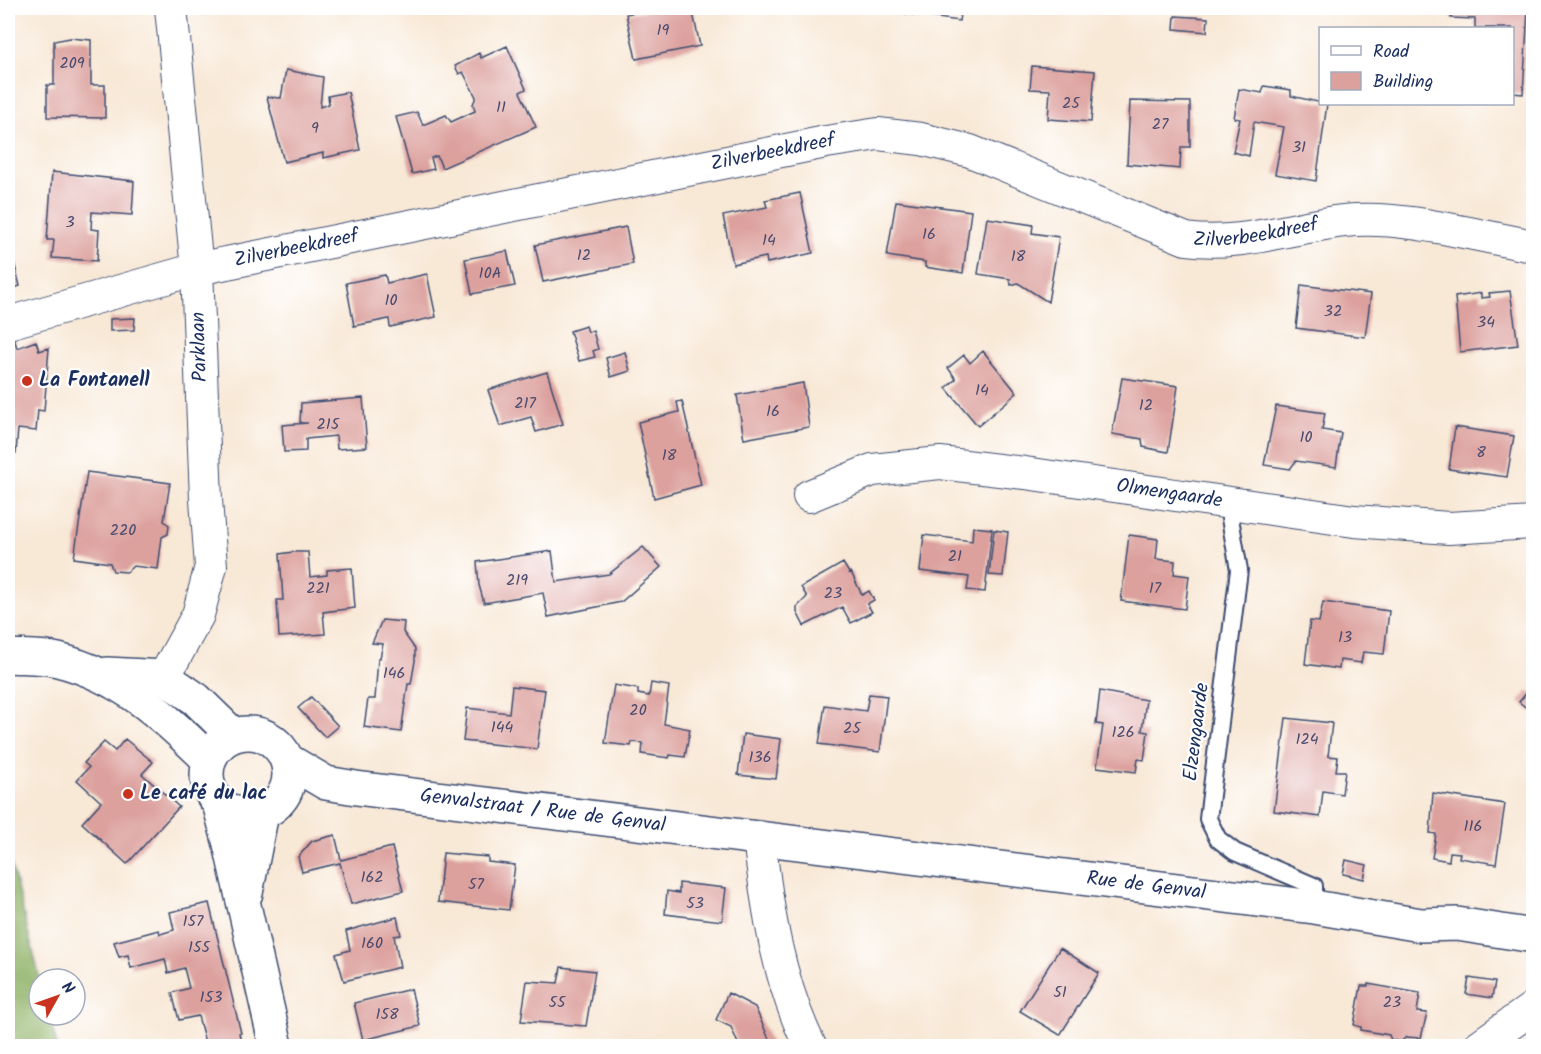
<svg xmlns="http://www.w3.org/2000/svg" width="1541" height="1054" viewBox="0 0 1541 1054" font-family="Kalam,sans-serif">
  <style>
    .forest { fill: #8db064; stroke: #547061; stroke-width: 1.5 }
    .building { fill: #dca09d }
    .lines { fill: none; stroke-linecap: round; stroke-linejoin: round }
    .service-casing { stroke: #3c4b70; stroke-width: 20 }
    .minor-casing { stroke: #3c4b70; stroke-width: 34 }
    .tertiary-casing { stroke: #3c4b70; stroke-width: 36 }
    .service { stroke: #fff; stroke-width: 16 }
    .minor { stroke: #fff; stroke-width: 32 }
    .tertiary { stroke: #fff; stroke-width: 33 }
    .poi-dot { fill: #c8321e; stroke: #fff; stroke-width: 2 }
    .labels { text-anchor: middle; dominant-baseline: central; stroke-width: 4.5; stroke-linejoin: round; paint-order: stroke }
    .number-label { font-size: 16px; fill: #4b4b6e }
    .street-label { font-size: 20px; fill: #1b2f5e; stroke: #fff }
    .poi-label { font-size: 20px; font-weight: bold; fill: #1b2f5e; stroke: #fff; text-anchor: start }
  </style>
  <rect width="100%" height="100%" fill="#fff"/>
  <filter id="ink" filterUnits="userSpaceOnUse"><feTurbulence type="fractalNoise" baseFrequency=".0167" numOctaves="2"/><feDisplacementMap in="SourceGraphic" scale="12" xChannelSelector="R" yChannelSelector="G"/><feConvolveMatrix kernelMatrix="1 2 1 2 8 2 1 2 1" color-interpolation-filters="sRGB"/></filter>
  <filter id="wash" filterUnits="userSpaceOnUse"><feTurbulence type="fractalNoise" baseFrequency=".008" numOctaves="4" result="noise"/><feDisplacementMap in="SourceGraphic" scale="24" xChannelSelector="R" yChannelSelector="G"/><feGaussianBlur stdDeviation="1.35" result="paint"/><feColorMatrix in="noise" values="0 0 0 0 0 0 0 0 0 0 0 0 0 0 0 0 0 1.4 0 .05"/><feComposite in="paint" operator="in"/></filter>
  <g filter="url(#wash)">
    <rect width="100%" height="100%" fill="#f8e8d6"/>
    <path class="forest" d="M8,852L40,979L39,1015H49L57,1046H8Z"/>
    <g id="blocks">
      <path class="building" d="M660,8H692L700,46L636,59L626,14Z
        M903,8H961L959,21L902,13Z
        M1451,8H1528L1523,94L1512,93V28H1475V19L1451,18Z
        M1175,16L1208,18L1207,32L1174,29Z
        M70,38L91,40V85H105V118L47,117V85H54V41Z
        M507,46L526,89L520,92L536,127L442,168L437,156L431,158L434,169L412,174L396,117L417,112L423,125L446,115L451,122L475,111L473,104L476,97L463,72L459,74L455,66L479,53L481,58Z
        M1032,66L1095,71L1091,122L1048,119L1050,90L1030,89Z
        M286,70L323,77L320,107L329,104L328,96L348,92L360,150L323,158V153L284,162L267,97L281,98Z
        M1264,86L1291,90V96L1327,104L1316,181L1275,174L1284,127L1254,122L1249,156L1233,152L1240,119L1234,118L1239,89L1262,93Z
        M1130,101L1190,102V147H1181L1180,169L1127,164Z
        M52,172L134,181L132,215L92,212L91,229L99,230L97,261L52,258L54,240H47Z
        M800,193L813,253L767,263L766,257L733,264L723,216L767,207L765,200Z
        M896,201L971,211L963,273L925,267V262L887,256Z
        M987,218L1033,225L1032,233L1059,237L1048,302L1018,283L1011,285L1010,279L978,274Z
        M626,227L633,264L543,282L535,245Z
        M507,251L515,286L472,294L465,259Z
        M13,258L20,286L8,290V260Z
        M427,274L436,317L390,327L389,319L354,326L346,283L385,275L387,283Z
        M1301,285L1371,294L1365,337L1296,328Z
        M1510,291L1518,345L1460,352L1455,297L1481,293V298L1490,297L1489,293Z
        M135,318L134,330L110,331V319Z
        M586,326L588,332L593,331L598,349L593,351L595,357L579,361L570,331Z
        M14,338L17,348L36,341L39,351L49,348L44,411L38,410L36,431L18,429L16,453L8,452V340Z
        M983,351L1017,393L978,426L946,388L956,379L948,368L964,355L970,363Z
        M625,352L630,371L611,377L606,358Z
        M547,372L563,424L536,432L531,417L500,426L488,390Z
        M1122,378L1178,386L1168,452L1143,447L1142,439L1112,434Z
        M803,383L809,427L744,439L737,395Z
        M363,398L367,447L337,449L336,436L306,439V451L284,452L282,425L308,423H300L301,403Z
        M682,401L701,485L654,498L638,422L679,412L677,402Z
        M1276,406L1325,413L1322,430L1341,433L1336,467L1296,461L1290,469L1264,465Z
        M1455,427L1514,436L1507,477L1449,469Z
        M87,472L170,483L164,521L169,525L168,534L162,537L158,569L133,566L127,572L113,571L110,563L74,558Z
        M973,527L992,529L985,592L967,590L969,577L920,571L924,535L972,541Z
        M994,530L1008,532L1003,576L989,575Z
        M1129,535L1158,539L1156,559L1175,561L1174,574L1189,576L1185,609L1121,601Z
        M643,547L661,567L621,602L548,617L543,593L484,603L479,585L477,562L552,551L556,582L609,574Z
        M293,552H308L310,577L327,575V570L352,568L355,608L323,612L325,634L279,637L277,600H283L280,554Z
        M843,563L849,573L851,572L862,595L869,591L874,600L867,604L872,612L851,623L842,607L804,626L797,612V607L807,597L801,587Z
        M1323,602L1389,611L1384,654L1363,652L1361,663L1340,660L1339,669L1305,664L1310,621L1319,622Z
        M382,620L404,622L403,632L415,649V661L411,684H408L401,732L364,727L368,699H375L378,658H380L383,644L372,643Z
        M651,683L669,686L664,724L690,729L685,757L670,755L669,758L642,754L643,743L632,742L631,746L605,743L614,685L638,689V694L649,696Z
        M512,686L545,690L537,749L463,741L467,708L509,713Z
        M1100,691L1146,700L1142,731L1148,732L1144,760L1138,759L1136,772L1097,767L1103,725L1096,724Z
        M1528,691L1534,696L1533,713L1519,702Z
        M869,694L887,696L880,752L819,744L825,705L866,711Z
        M311,697L338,726L325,737L298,708Z
        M1286,718L1332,723L1328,756L1338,757L1336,771H1345L1342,794L1323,791L1320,817L1274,811Z
        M743,734L781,739L776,779L738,775Z
        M125,739L153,762L142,774L179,807L127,864L82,823L101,802L77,780L89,767L84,763L104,742L115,751Z
        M1433,793L1505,804L1496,864L1459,858L1460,853L1450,852L1449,861L1432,858L1436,834L1430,833Z
        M335,835L341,860L392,847L403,891L351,904L340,863L302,872L298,857L312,841Z
        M443,853L488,857V862L515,865L509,910L438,902Z
        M1346,860L1367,865L1364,879L1343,874Z
        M679,883L726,888L722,921L665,914L667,891L679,893Z
        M209,903L241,1033H239L241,1042L231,1044V1046H206L198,1016L179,1020L172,993L189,988L184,968L168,973L165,959L131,968L128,955L119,957L114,942L159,930L160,934L174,930L170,912Z
        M397,917L401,935L394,936L400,967L344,981L336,954L350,950L346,931Z
        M1060,948L1099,973L1060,1035L1020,1011Z
        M561,967L595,971L586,1026L521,1021L527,981L558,983Z
        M1469,978L1495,982L1492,998L1466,994Z
        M1368,984L1420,993L1417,1012L1427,1013L1421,1038L1406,1037L1401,1042L1391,1040L1389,1035L1361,1030V1027L1354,1025L1361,986H1368Z
        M411,989L420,1026L363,1040L354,1003Z
        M728,993L755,1007L772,1046H739L731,1027L716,1020Z"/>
    </g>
  </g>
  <g filter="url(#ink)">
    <use href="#blocks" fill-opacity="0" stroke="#3c4b70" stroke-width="1.5"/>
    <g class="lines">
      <g class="service-casing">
        <path id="service" d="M1227,501L1239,570L1208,819L1218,839L1235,852L1314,886V907"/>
      </g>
      <g class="minor-casing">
        <g id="minor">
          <path id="s1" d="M8,323L197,269L826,142L878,134L921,139L970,151L1186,239C1240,247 1291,227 1344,221C1400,214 1477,236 1534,246"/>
          <path id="s2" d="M809,496L872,470L940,463L1025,473L1354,521L1449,528L1534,523"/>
          <path d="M164,677L198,615L211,566L206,500L197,269L171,8"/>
          <path d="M759,837C767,908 778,981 810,1046"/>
          <path d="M1479,1046L1534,1007"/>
        </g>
      </g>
      <g class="tertiary-casing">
        <g id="tertiary">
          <path d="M8,656C24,657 42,656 58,660C122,676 163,715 209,760"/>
          <path d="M107,674L164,677L196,699L233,735"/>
          <circle cx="248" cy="774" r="41"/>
          <path id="s3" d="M287,760L326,783L356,788L1314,907L1421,925L1457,924L1534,936"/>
          <path d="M219,803L230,844L276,1046"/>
          <path d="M246,893L262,813"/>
        </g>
      </g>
      <use href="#service" class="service"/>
      <use href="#minor" class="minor"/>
      <use href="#tertiary" class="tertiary"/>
    </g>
  </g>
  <g class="poi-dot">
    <circle cx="27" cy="381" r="6"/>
    <circle cx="128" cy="794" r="6"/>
  </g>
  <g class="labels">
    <g class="number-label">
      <text x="663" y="30">19</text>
      <text x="72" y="63">209</text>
      <text x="1071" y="103">25</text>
      <text x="501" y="107">11</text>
      <text x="1160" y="124">27</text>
      <text x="315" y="128">9</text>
      <text x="1299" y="147">31</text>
      <text x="70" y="222">3</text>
      <text x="929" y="234">16</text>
      <text x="769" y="240">14</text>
      <text x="584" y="255">12</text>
      <text x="1018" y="256">18</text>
      <text x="490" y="273">10A</text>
      <text x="391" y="300">10</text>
      <text x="1333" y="311">32</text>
      <text x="1486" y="322">34</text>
      <text x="982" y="390">14</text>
      <text x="525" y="403">217</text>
      <text x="1146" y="405">12</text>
      <text x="773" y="411">16</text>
      <text x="328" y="424">215</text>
      <text x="1306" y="437">10</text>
      <text x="1481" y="452">8</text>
      <text x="669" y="455">18</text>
      <text x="123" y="530">220</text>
      <text x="955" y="556">21</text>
      <text x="517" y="580">219</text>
      <text x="318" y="588">221</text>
      <text x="1155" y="588">17</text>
      <text x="833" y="593">23</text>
      <text x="1345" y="637">13</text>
      <text x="394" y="673">146</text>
      <text x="638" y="710">20</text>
      <text x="502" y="727">144</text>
      <text x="852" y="728">25</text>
      <text x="1123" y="732">126</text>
      <text x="1307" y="739">124</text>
      <text x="760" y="757">136</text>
      <text x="1473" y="826">116</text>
      <text x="372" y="877">162</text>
      <text x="476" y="884">57</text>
      <text x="695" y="903">53</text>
      <text x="193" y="921">157</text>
      <text x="372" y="943">160</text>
      <text x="199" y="947">155</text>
      <text x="1060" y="992">51</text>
      <text x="211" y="997">153</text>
      <text x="557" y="1002">55</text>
      <text x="1392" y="1002">23</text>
      <text x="387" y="1014">158</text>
    </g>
    <g class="street-label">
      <text stroke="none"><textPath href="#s1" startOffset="784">Zilverbeekdreef</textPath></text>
      <text stroke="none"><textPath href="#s1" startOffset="1288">Zilverbeekdreef</textPath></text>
      <text stroke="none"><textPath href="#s1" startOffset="298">Zilverbeekdreef</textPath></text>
      <text transform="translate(200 347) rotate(-92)">Parklaan</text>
      <text stroke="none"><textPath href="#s2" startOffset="368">Olmengaarde</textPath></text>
      <text transform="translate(1197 732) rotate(-83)">Elzengaarde</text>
      <text stroke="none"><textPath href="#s3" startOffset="264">Genvalstraat / Rue de Genval</textPath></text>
      <text stroke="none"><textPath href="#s3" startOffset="872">Rue de Genval</textPath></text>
    </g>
    <g class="poi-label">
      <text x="39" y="381">La Fontanell</text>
      <text x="140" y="794">Le café du lac</text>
    </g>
  </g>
  <rect width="1541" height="1054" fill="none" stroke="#fff" stroke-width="30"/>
  <rect x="1319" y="27" width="195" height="78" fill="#ffffff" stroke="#a4acbf" stroke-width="1.5"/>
  <rect x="1331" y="46" width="30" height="9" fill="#ffffff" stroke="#a4acbf" stroke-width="1.5"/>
  <text x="1373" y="57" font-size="18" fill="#1b2f5e">Road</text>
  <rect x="1331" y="72" width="30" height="18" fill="#dca09d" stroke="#a4acbf" stroke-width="1.5"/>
  <text x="1373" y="87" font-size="18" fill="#1b2f5e">Building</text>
  <g transform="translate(57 997) rotate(50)"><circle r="28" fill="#ffffff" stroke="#a4acbf" stroke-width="1.5"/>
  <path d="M0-4.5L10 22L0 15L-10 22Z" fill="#c8321e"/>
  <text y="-9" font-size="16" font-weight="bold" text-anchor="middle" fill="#1b2f5e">N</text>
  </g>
</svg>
